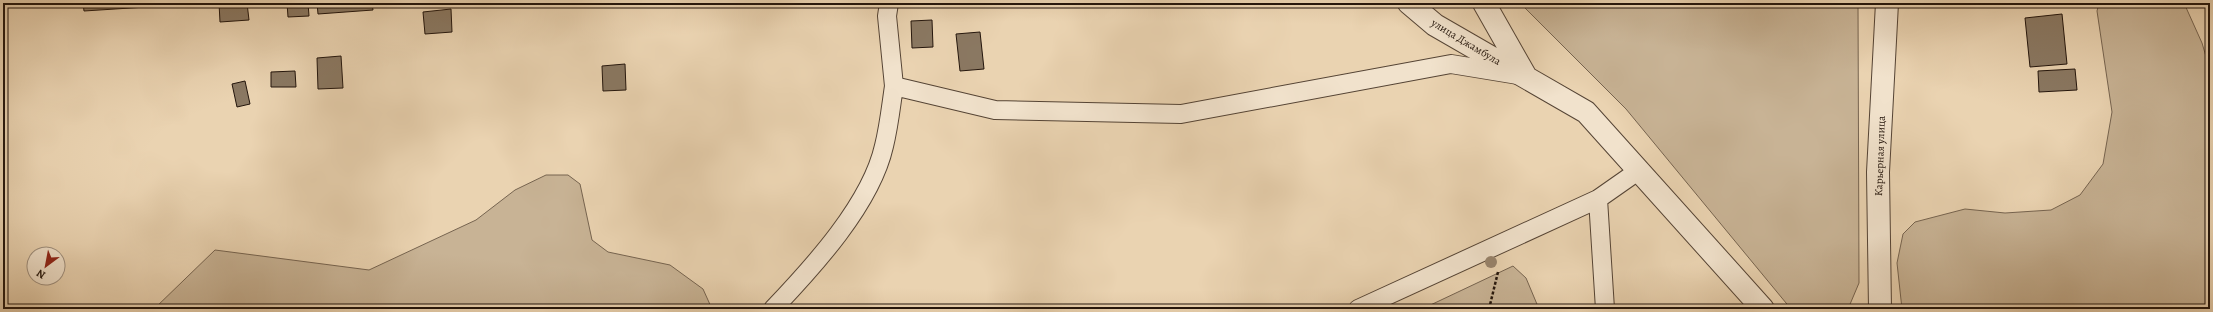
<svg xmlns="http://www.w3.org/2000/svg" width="2213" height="312" viewBox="0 0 2213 312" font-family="Alegreya,serif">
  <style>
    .green { fill: #c8b395; stroke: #766450 }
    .building { fill: #8a7862; stroke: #23150c }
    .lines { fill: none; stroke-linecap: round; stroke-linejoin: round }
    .lane-casing { stroke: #554435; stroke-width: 20 }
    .street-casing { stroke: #554435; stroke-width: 24 }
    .path { stroke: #23150c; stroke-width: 2.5; stroke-dasharray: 3 2; stroke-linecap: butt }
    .lane { stroke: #f1e2cc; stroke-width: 18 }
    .street { stroke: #f1e2cc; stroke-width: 22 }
    .tree { fill: #98846d }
    .labels { text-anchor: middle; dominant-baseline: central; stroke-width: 4; stroke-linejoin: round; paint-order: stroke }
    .street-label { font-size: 11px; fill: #23150c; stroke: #f1e2cc }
  </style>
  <rect width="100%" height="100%" fill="#ead3b1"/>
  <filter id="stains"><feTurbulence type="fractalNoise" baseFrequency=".005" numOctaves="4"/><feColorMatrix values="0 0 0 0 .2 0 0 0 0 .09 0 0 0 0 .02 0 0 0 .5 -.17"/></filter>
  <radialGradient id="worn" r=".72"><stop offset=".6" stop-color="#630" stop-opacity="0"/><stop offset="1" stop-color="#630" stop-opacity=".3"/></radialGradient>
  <path class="green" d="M1520,3H1858L1859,283L1848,309H1791L1626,109Z
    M2099,3H2184L2202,43L2210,70V309H1902L1897,263L1903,234L1915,222L1965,209L2005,213L2051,210L2080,195L2103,164L2112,112L2097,11Z
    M546,175H568L580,184L592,240L608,252L670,265L703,289L712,309H154L215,250L369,270L476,220L515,190Z
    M1513,266L1526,278L1539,309H1422Z"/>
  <path class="building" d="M83,3H145L146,7L84,11Z
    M219,3H247L249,20L220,22Z
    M287,3H308L309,16L288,17Z
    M317,3H372L373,10L318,14Z
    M451,9L452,32L425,34L423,12Z
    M2062,14L2067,64L2030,67L2025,18Z
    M932,20L933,47L912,48L911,21Z
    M980,32L984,69L960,71L956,34Z
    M341,56L343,88L318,89L317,58Z
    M625,64L626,90L603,91L602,66Z
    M2075,69L2077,90L2039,92L2038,71Z
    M295,71L296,87H271V72Z
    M245,81L250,104L237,107L232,84Z"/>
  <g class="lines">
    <g class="lane-casing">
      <path id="lane" d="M889,3L887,16L894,86L995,110L1181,114L1451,64L1518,75
        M1598,199L1605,309
        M773,309C813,267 871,204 884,146C889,126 891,106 894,86
        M1358,309L1598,199L1638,171"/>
    </g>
    <g class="street-casing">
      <path id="street" d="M1409,3L1435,25L1586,112L1763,309
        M1484,3L1526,77
        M1880,309L1878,172L1887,3"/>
    </g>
    <path class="path" d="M1489,309L1498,272"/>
    <use href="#lane" class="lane"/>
    <use href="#street" class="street"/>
  </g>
  <circle class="tree" cx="1491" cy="262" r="6"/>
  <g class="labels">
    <g class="street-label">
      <text transform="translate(1466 42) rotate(31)">улица Джамбула</text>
      <text transform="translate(1880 156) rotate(-88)">Карьерная улица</text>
    </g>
  </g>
  <rect width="2213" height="312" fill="none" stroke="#ead3b1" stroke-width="16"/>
  <rect x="4" y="4" width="2205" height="304" fill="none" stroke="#23150c" stroke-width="2"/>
  <rect x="8" y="8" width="2197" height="296" fill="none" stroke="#23150c"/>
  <g transform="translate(46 266) rotate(212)"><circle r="19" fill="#f1e2cc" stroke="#9f907f"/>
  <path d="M0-3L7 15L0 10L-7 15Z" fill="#8f2418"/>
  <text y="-6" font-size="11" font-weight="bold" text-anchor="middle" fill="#23150c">N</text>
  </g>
  <rect width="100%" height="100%" filter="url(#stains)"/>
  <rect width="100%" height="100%" fill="url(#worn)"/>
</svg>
